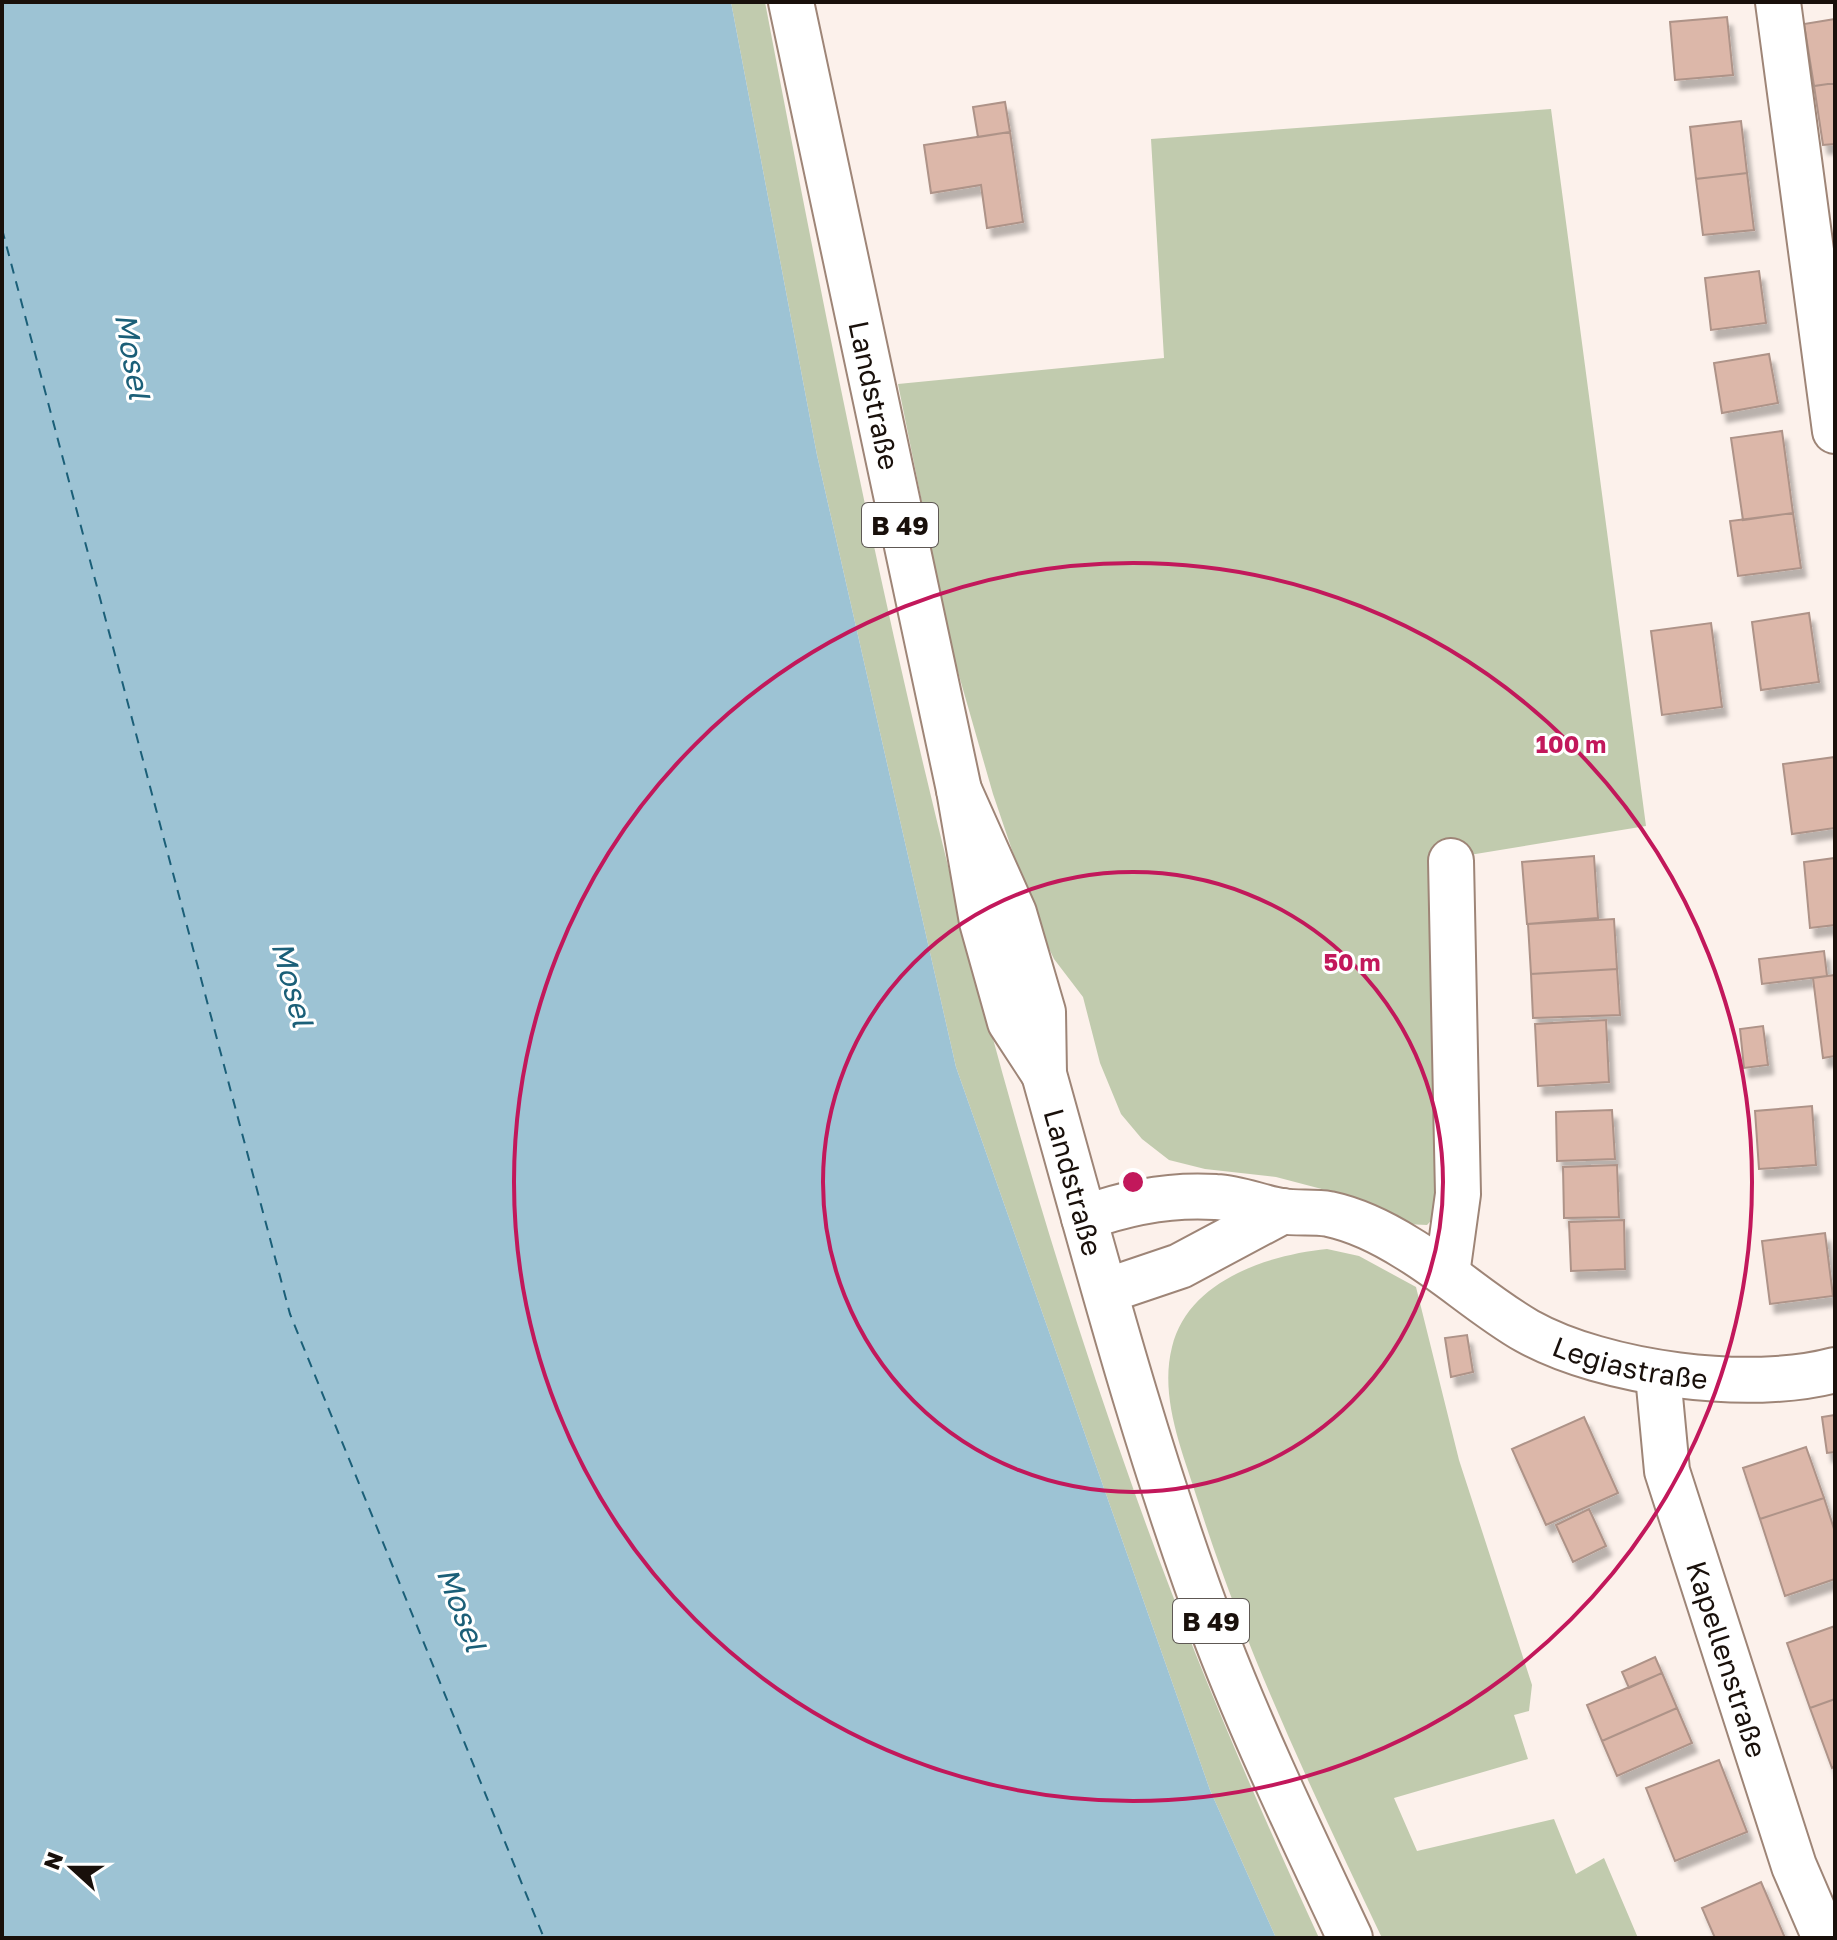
<svg xmlns="http://www.w3.org/2000/svg" width="1837" height="1940" viewBox="0 0 1837 1940" font-family="'Golos Text',sans-serif">
  <style>
    .green { fill: #c1cbae }
    .water { fill: #9dc3d4 }
    .lines { fill: none; stroke-linecap: round; stroke-linejoin: round }
    .ferry { stroke: #1b5f78; stroke-width: 2; stroke-dasharray: 10 8; stroke-linecap: butt }
    .building { fill: #dcb7a9; stroke: #ae9388; stroke-width: 2; filter: url(#shadow) }
    .minor-casing { stroke: #9e8577; stroke-width: 48 }
    .major-casing { stroke: #9e8577; stroke-width: 48 }
    .minor { stroke: #fff; stroke-width: 44 }
    .major { stroke: #fff; stroke-width: 44 }
    .ring { fill: none; stroke: #c2185b; stroke-width: 4 }
    .labels { text-anchor: middle; dominant-baseline: central; stroke-width: 6; stroke-linejoin: round; paint-order: stroke }
    .shield { fill: #fff; stroke: #5e5854; stroke-width: 2 }
    .shield-label { font-size: 26px; font-weight: bold; fill: #19100b }
    .street-label { font-size: 28px; fill: #19100b; stroke: #fff }
    .water-label { font-size: 30px; font-style: italic; fill: #1b5f78; stroke: #fff }
    .centre { fill: #c2185b; stroke: #fff; stroke-width: 4 }
    .ring-label { font-size: 24px; text-anchor: middle; font-weight: bold; fill: #c2185b; stroke: #fff; stroke-width: 6; stroke-linejoin: round; paint-order: stroke }
  </style>
  <defs>
    <filter id="shadow"><feDropShadow dx="5" dy="9" stdDeviation="2" flood-color="#0004"/></filter>
  </defs>
  <rect width="100%" height="100%" fill="#fcf1eb"/>
  <path class="green" d="M731,2H765C860,501 962,1009 1133,1488C1187,1641 1251,1791 1319,1938H1276L1210,1790L956,1067L817,455Z
    M1551,109L1646,826L1439,860L1441,1210L1427,1225L1405,1224L1337,1193L1276,1177L1205,1169L1169,1160L1142,1139L1121,1114L1100,1063L1083,997L1054,959L1036,921L993,794L952,651L898,384L1164,358L1151,139Z
    M1327,1249L1359,1256L1416,1287L1459,1460L1532,1685L1529,1711L1514,1715L1528,1759L1394,1798L1417,1851L1554,1819L1576,1874L1604,1858L1638,1938H1382C1314,1795 1246,1653 1198,1501C1183,1453 1159,1398 1172,1347C1188,1281 1267,1255 1327,1249Z"/>
  <path class="water" d="M2,2H731L817,455L956,1067L1210,1790L1276,1938H2Z"/>
  <g class="lines">
    <path class="ferry" d="M2,229L290,1314L544,1938"/>
  </g>
  <path class="building" d="M1727,17L1733,75L1675,80L1670,22Z
    M1835,19V83L1814,86L1804,24Z
    M1835,83V144L1823,145L1814,86Z
    M1005,102L1010,132L978,137L973,107Z
    M1741,121L1747,173L1696,179L1690,127Z
    M1010,132L1023,222L987,228L981,185L931,193L924,145Z
    M1747,173L1754,230L1703,235L1696,179Z
    M1759,271L1766,323L1711,330L1705,278Z
    M1769,354L1778,403L1722,413L1714,363Z
    M1782,431L1793,513L1743,520L1731,438Z
    M1793,513L1801,568L1738,576L1730,521Z
    M1809,613L1819,682L1761,690L1752,622Z
    M1711,623L1722,707L1662,715L1651,631Z
    M1835,757V828L1792,834L1783,764Z
    M1594,856L1598,918L1527,924L1522,862Z
    M1835,858V925L1810,928L1804,862Z
    M1614,919L1617,969L1531,974L1528,924Z
    M1824,951L1827,976L1762,984L1759,959Z
    M1617,969L1620,1015L1533,1018L1531,974Z
    M1835,975V1056L1823,1058L1813,978Z
    M1606,1020L1609,1082L1538,1086L1535,1024Z
    M1763,1026L1768,1065L1744,1068L1740,1029Z
    M1812,1106L1816,1165L1759,1169L1755,1111Z
    M1612,1110L1615,1159L1557,1161L1556,1112Z
    M1617,1165L1619,1217L1564,1218L1563,1167Z
    M1624,1220L1625,1269L1571,1271L1569,1222Z
    M1825,1233L1833,1296L1770,1304L1762,1241Z
    M1467,1335L1473,1372L1451,1377L1445,1338Z
    M1835,1415V1452L1827,1453L1822,1417Z
    M1584,1417L1618,1493L1546,1525L1512,1449Z
    M1806,1447L1824,1498L1760,1519L1743,1468Z
    M1824,1498L1835,1532V1579L1785,1596L1760,1519Z
    M1589,1509L1606,1546L1573,1562L1556,1525Z
    M1835,1626V1699L1810,1708L1787,1643Z
    M1655,1657L1662,1673L1629,1688L1622,1672Z
    M1662,1673L1677,1708L1602,1741L1587,1705Z
    M1835,1699V1766L1832,1768L1810,1708Z
    M1677,1708L1692,1743L1617,1776L1602,1741Z
    M1719,1760L1747,1832L1675,1861L1646,1788Z
    M1761,1882L1785,1938H1715L1702,1908Z"/>
  <g class="lines">
    <g class="minor-casing">
      <g id="minor">
        <path d="M1778,2L1835,431"/>
        <path id="s1" d="M1084,1218C1125,1203 1172,1194 1216,1197C1238,1198 1259,1207 1281,1211C1297,1214 1313,1211 1329,1214C1357,1220 1383,1233 1407,1248C1449,1273 1485,1307 1527,1331C1604,1374 1750,1393 1835,1370"/>
        <path d="M1447,1274L1458,1194L1451,861"/>
        <path d="M1106,1291L1180,1266L1283,1211"/>
        <path id="s2" d="M1658,1375L1667,1471L1794,1866L1825,1938"/>
      </g>
    </g>
    <g class="major-casing">
      <g id="major">
        <path id="s3" d="M791,2L959,790L982,922L1010,1022L1044,1074"/>
        <path id="s4" d="M959,790L1014,913L1043,1012L1044,1074C1097,1264 1147,1455 1217,1640C1256,1741 1304,1840 1350,1938"/>
      </g>
    </g>
    <use href="#minor" class="minor"/>
    <use href="#major" class="major"/>
  </g>
  <g class="ring">
    <circle cx="1133" cy="1182" r="310"/>
    <circle cx="1133" cy="1182" r="619"/>
  </g>
  <g class="labels">
    <g class="shield">
      <rect x="862" y="503" width="76" height="44" rx="6"/>
      <rect x="1173" y="1599" width="76" height="44" rx="6"/>
    </g>
    <g class="shield-label">
      <text x="900" y="525">B 49</text>
      <text x="1211" y="1621">B 49</text>
    </g>
    <g class="street-label">
      <text stroke="none"><textPath href="#s3" startOffset="402">Landstraße</textPath></text>
      <text stroke="none"><textPath href="#s4" startOffset="412">Landstraße</textPath></text>
      <text stroke="none"><textPath href="#s1" startOffset="590">Legiastraße</textPath></text>
      <text stroke="none"><textPath href="#s2" startOffset="294">Kapellenstraße</textPath></text>
    </g>
    <g class="water-label">
      <text transform="translate(133 356) rotate(80)">Mosel</text>
      <text transform="translate(293 984) rotate(75)">Mosel</text>
      <text transform="translate(462 1609) rotate(69)">Mosel</text>
    </g>
  </g>
  <circle cx="1133" cy="1182" r="12" class="centre"/>
  <g class="ring-label">
    <text x="1571" y="753">100 m</text>
    <text x="1352" y="971">50 m</text>
  </g>
  <rect width="1837" height="1940" fill="none" stroke="#19100b" stroke-width="8"/>
  <g transform="translate(72 1868) rotate(291)" stroke="#ffffff" stroke-width="6" paint-order="stroke">
  <path d="M0-6L14 30L0 20L-14 30Z" fill="#19100b"/>
  <text y="-12" font-size="22" font-weight="bold" text-anchor="middle" fill="#19100b">N</text>
  </g>
</svg>
